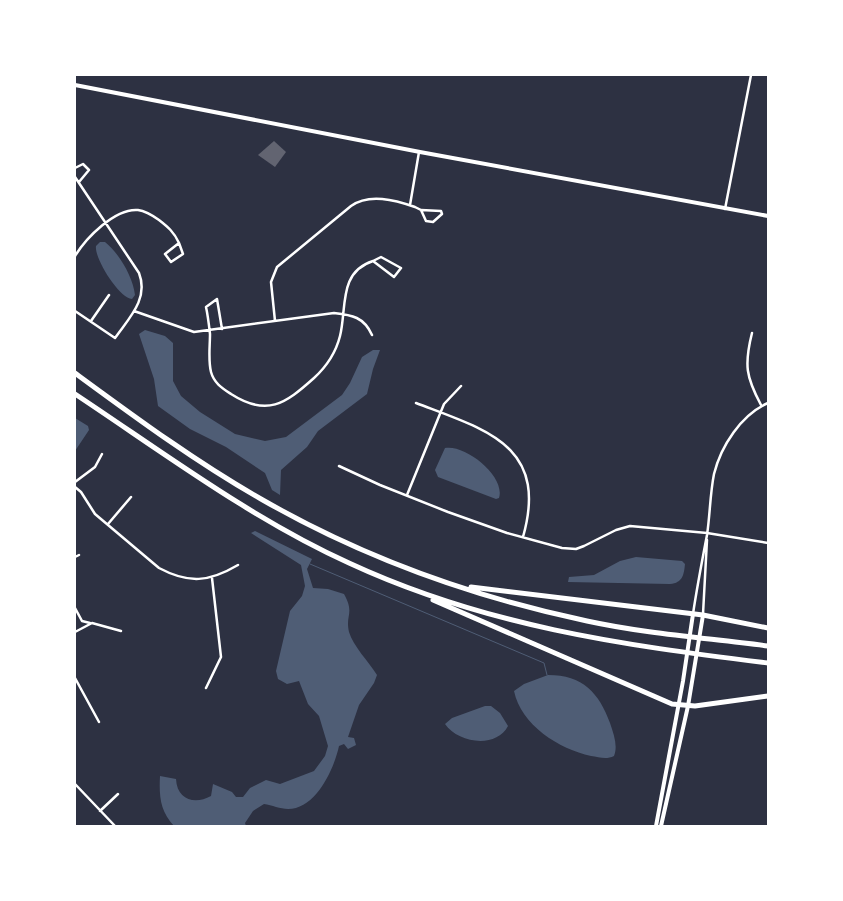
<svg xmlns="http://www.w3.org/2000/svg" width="843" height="901" viewBox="0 0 843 901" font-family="'Public Sans',sans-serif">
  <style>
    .water { fill: #4f5d75 }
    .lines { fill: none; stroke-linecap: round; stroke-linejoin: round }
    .stream { stroke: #4f5d75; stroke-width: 1 }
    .building { fill: #626471 }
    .minor { stroke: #fff; stroke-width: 2.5 }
    .tertiary { stroke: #fff; stroke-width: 4 }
    .secondary { stroke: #fff; stroke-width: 4 }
    .motorway { stroke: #fff; stroke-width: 5 }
  </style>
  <rect width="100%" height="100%" fill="#2d3142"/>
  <path class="water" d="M100,242H105C119,253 133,277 135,295L132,299C119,298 94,258 96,246Z
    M145,330L165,336L173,343V381L181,396L200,412L235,434L265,441L286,437L342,395L350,383L362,357L373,350H380L373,369L367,394L318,431L307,447L281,470L280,495L272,490L265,473L226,447L190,429L158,406L154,379L139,334Z
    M75,418L88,426L89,430L75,451Z
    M445,448C465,444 506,476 499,498L496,499L438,477L435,470Z
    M255,531L312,559L307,569L313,588L328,589L344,594C355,614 345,614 349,632C353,646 369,662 377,675L374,683L359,705L348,737L354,738L356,745L348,749L344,744L339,746C334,769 316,809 288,809C280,809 272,805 264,804L253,811L245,823L246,826H174C160,811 159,796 160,776L176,779C177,800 195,805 211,796L213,784L232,792L236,797H243L250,788L266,780L280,784L314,771L325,756L328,746L319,716L308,704L299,681L287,684L278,679L276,671L290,611L302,596L305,586L301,565L251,533Z
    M636,557L682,561L685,564C684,574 683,583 670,584L568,582L569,577L594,575L620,561Z
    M548,675C583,675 599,693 610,723C614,735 618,746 614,756C606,760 599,757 591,756C559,749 521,725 514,691L524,684Z
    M485,706H491L500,713L508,726C496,749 458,743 445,724L452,718Z"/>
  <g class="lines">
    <path class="stream" d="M310,564L544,663L547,675"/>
  </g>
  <path class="building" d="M274,141L286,152L275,167L258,155Z"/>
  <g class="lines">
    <path class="minor" d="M75,168L83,164L89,170L79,182
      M75,177L139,273C149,299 129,318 115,338L75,311
      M410,205L419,152
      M725,209L751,75
      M75,256C86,238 115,208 138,210C146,211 152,215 159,220C168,227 174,232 179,243L165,254L171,262L183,254L179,243
      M134,311L194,332L334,313C352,315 364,317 372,335
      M91,321L109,295
      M275,321L271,282L277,267L351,206C369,193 395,200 415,207L421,210L426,221L433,222L442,214L441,211L421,210
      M222,329L217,299L206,307C208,316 209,325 210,334C210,346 208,360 211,372C214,383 222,388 231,394C267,417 285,404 314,378C326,367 336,352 340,336C347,309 338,272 373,261L394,277L401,268L381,257L373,261
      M752,333C744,365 746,377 761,405
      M416,403C486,430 549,445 523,537
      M339,466L380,485L448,512L507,533L562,548L576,549L584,546L616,530L630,526L707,533L768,543
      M75,482L95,467L102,454
      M75,487L81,492L95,514L159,568C189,584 209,582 238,565
      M407,495L444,404L461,386
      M108,524L131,497
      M75,557L79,555
      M75,608L82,621L90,623
      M693,614C697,587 702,561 707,535C710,515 710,494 714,474C721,446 741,415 768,403
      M703,614L707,540
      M75,632L92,623L121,631
      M75,678L99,722
      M206,688L221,657L212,578
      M75,784L115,826
      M100,811L118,794"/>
    <path class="tertiary" d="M75,85L420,152L768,216"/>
    <path class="secondary" d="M656,826L683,681L693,614
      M661,826L688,706L703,615"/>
    <path class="motorway" d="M75,373C135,417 196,462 261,499C362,557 473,597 587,621C647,634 708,638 768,646
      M75,394C164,453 252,519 349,563C485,626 621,645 768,663
      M471,587L703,615L768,628
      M433,600L672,704L695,706L768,696"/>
  </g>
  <rect width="843" height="901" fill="none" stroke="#ffffff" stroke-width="152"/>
</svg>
